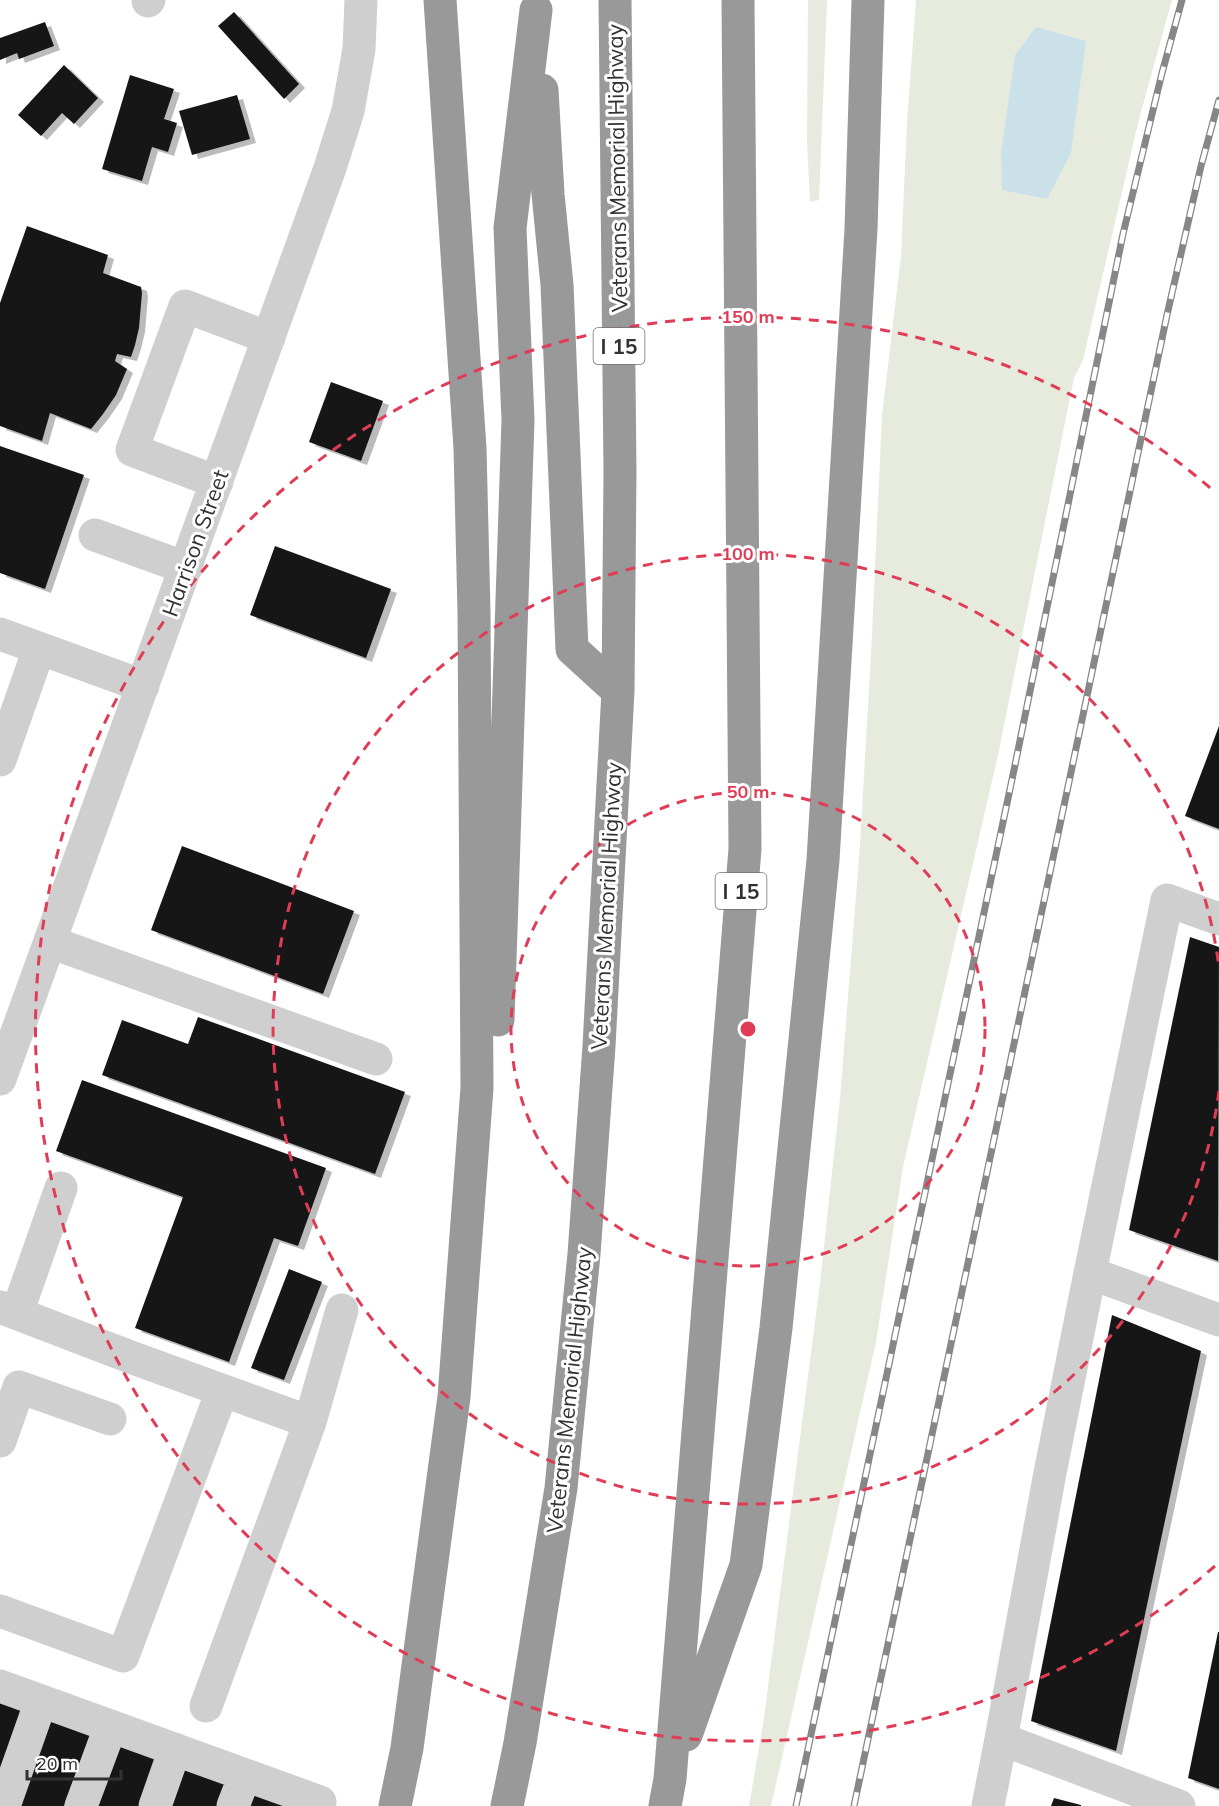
<svg xmlns="http://www.w3.org/2000/svg" width="1219" height="1806" viewBox="0 0 1219 1806" font-family="Mulish,sans-serif">
  <style>
    .green { fill: #e6ebde }
    .water { fill: #cbe1ea }
    .building { fill: #191919; filter: url(#shadow) }
    .lines { fill: none; stroke-linecap: round; stroke-linejoin: round }
    .minor { stroke: #cfcfcf; stroke-width: 33 }
    .highway { stroke: #999; stroke-width: 33 }
    .rail-casing { stroke: #878787; stroke-width: 7 }
    .rail { stroke: #fff; stroke-width: 4.5; stroke-dasharray: 14; stroke-linecap: butt }
    .ring { fill: none; stroke: #e13c56; stroke-width: 3; stroke-dasharray: 10 8 }
    .labels { text-anchor: middle; dominant-baseline: central; stroke-width: 6; stroke-linejoin: round; paint-order: stroke }
    .shield { fill: #fff; stroke: #707070; stroke-width: 1.5 }
    .shield-label { font-size: 21px; font-weight: bold; fill: #323232 }
    .street-label { font-size: 22px; fill: #323232; stroke: #fff }
    .centre { fill: #e13c56; stroke: #fff; stroke-width: 3 }
    .ring-label { font-size: 18px; text-anchor: middle; font-weight: bold; fill: #e13c56; stroke: #fff; stroke-width: 6; stroke-linejoin: round; paint-order: stroke }
  </style>
  <defs>
    <filter id="shadow"><feDropShadow dx="6" dy="4" stdDeviation="0" flood-color="#0004"/></filter>
  </defs>
  <rect width="100%" height="100%" fill="#fff"/>
  <path class="green" d="M808,0H827L819,200L810,202L807,141Z
    M916,0H1172L1139,119L1083,360L1074,378L998,755L903,1167L876,1342L771,1806H749L764,1718L820,1283L840,1099L860,844L871,655L882,416L901,256L907,122Z"/>
  <path class="water" d="M1036,27L1086,41L1071,153L1047,199L1002,190L1001,153L1015,55Z"/>
  <path class="building" d="M234,12L299,84L284,99L218,26Z
    M45,22L54,46L19,59L17,53L0,60V38Z
    M64,65L98,98L74,124L62,113L41,136L18,115Z
    M130,75L174,89L164,119L177,123L168,152L152,147L142,181L102,169Z
    M237,95L250,139L192,155L179,111Z
    M27,226L108,255L103,273L141,287L142,293L139,328L135,345L131,357L117,354L115,361L127,369L116,395L103,414L91,429L50,413L42,441L0,426V303Z
    M331,382L383,401L361,461L309,442Z
    M0,446L84,475L45,589L0,573Z
    M275,546L391,589L366,658L250,615Z
    M1219,726V829L1185,816Z
    M182,846L354,911L323,994L151,930Z
    M1190,937L1219,947L1218,1261L1129,1230Z
    M198,1017L405,1092L375,1174L102,1075L122,1020L188,1044Z
    M82,1080L326,1168L298,1246L274,1238L229,1362L135,1328L183,1197L56,1151Z
    M289,1269L322,1282L284,1380L251,1368Z
    M1112,1315L1201,1351L1116,1751L1031,1721Z
    M1218,1632H1219V1789L1188,1778Z
    M0,1701L22,1709L0,1769Z
    M49,1719L90,1734L64,1806H18Z
    M116,1744L158,1759L141,1806H94Z
    M185,1769L226,1784L218,1806H172Z
    M252,1793L287,1806H248Z
    M1054,1798L1081,1805V1806H1051Z"/>
  <g class="lines">
    <path class="minor" d="M148,1L149,0
      M217,482L132,450L185,306L269,338
      M95,535L186,568
      M0,634L143,686
      M0,760L39,649
      M50,942L376,1059
      M0,1079L330,168L348,111L359,49L361,0
      M1090,1273L1167,900L1219,919
      M0,1307L133,1358L310,1422
      M17,1313L61,1188
      M0,1441L19,1387L110,1419
      M0,1611L123,1656L222,1391
      M0,1686L320,1802L319,1806
      M206,1706L310,1422L342,1310
      M1001,1739L1050,1473L1090,1273L1219,1320
      M4,1806L41,1701
      M81,1806L111,1726
      M155,1806L175,1749
      M233,1806L245,1775
      M988,1806L1001,1739L1179,1806"/>
    <path class="highway" d="M542,90L548,194L557,285L572,649L618,691
      M498,1020L518,420L510,228L536,10
      M686,1735L746,1565L776,1328L823,860L861,229L868,0
      M395,1806L407,1748L454,1397L477,1088L474,612L470,448L440,0
      M507,1806L520,1743L561,1488L584,1254L599,1046L618,691L620,471L615,0
      M665,1806L670,1779L745,849L738,0"/>
    <g class="rail-casing">
      <path id="rail" d="M796,1806L1014,770L1123,234L1162,73L1182,0
        M854,1806L1167,315L1201,166L1219,100"/>
    </g>
    <use href="#rail" class="rail"/>
  </g>
  <g class="ring">
    <circle cx="748" cy="1029" r="237"/>
    <path d="M1219 1091A475 475 0 1 1 1219 967"/>
    <path d="M1215 1566A712 712 0 1 1 1215 492"/>
  </g>
  <g class="labels">
    <g class="shield">
      <rect x="593.5" y="328" width="51" height="36" rx="4.5"/>
      <rect x="715.5" y="873" width="51" height="36" rx="4.5"/>
    </g>
    <g class="shield-label">
      <text x="619" y="346">I 15</text>
      <text x="741" y="891">I 15</text>
    </g>
    <g class="street-label">
      <text transform="translate(617 168) rotate(-91)">Veterans Memorial Highway</text>
      <text transform="translate(195 543) rotate(-70)">Harrison Street</text>
      <text transform="translate(606 906) rotate(-87)">Veterans Memorial Highway</text>
      <text transform="translate(569 1390) rotate(-84)">Veterans Memorial Highway</text>
    </g>
  </g>
  <circle cx="748" cy="1029" r="9" class="centre"/>
  <g class="ring-label">
    <text x="748" y="323">150 m</text>
    <text x="748" y="560">100 m</text>
    <text x="748" y="798">50 m</text>
  </g>
  <path d="M27 1770v9h94v-9" fill="none" stroke="#323232" stroke-width="3"/>
  <text x="36" y="1770" font-size="18" fill="#323232" stroke="#ffffff" stroke-width="4.5" paint-order="stroke">20 m</text>
</svg>
